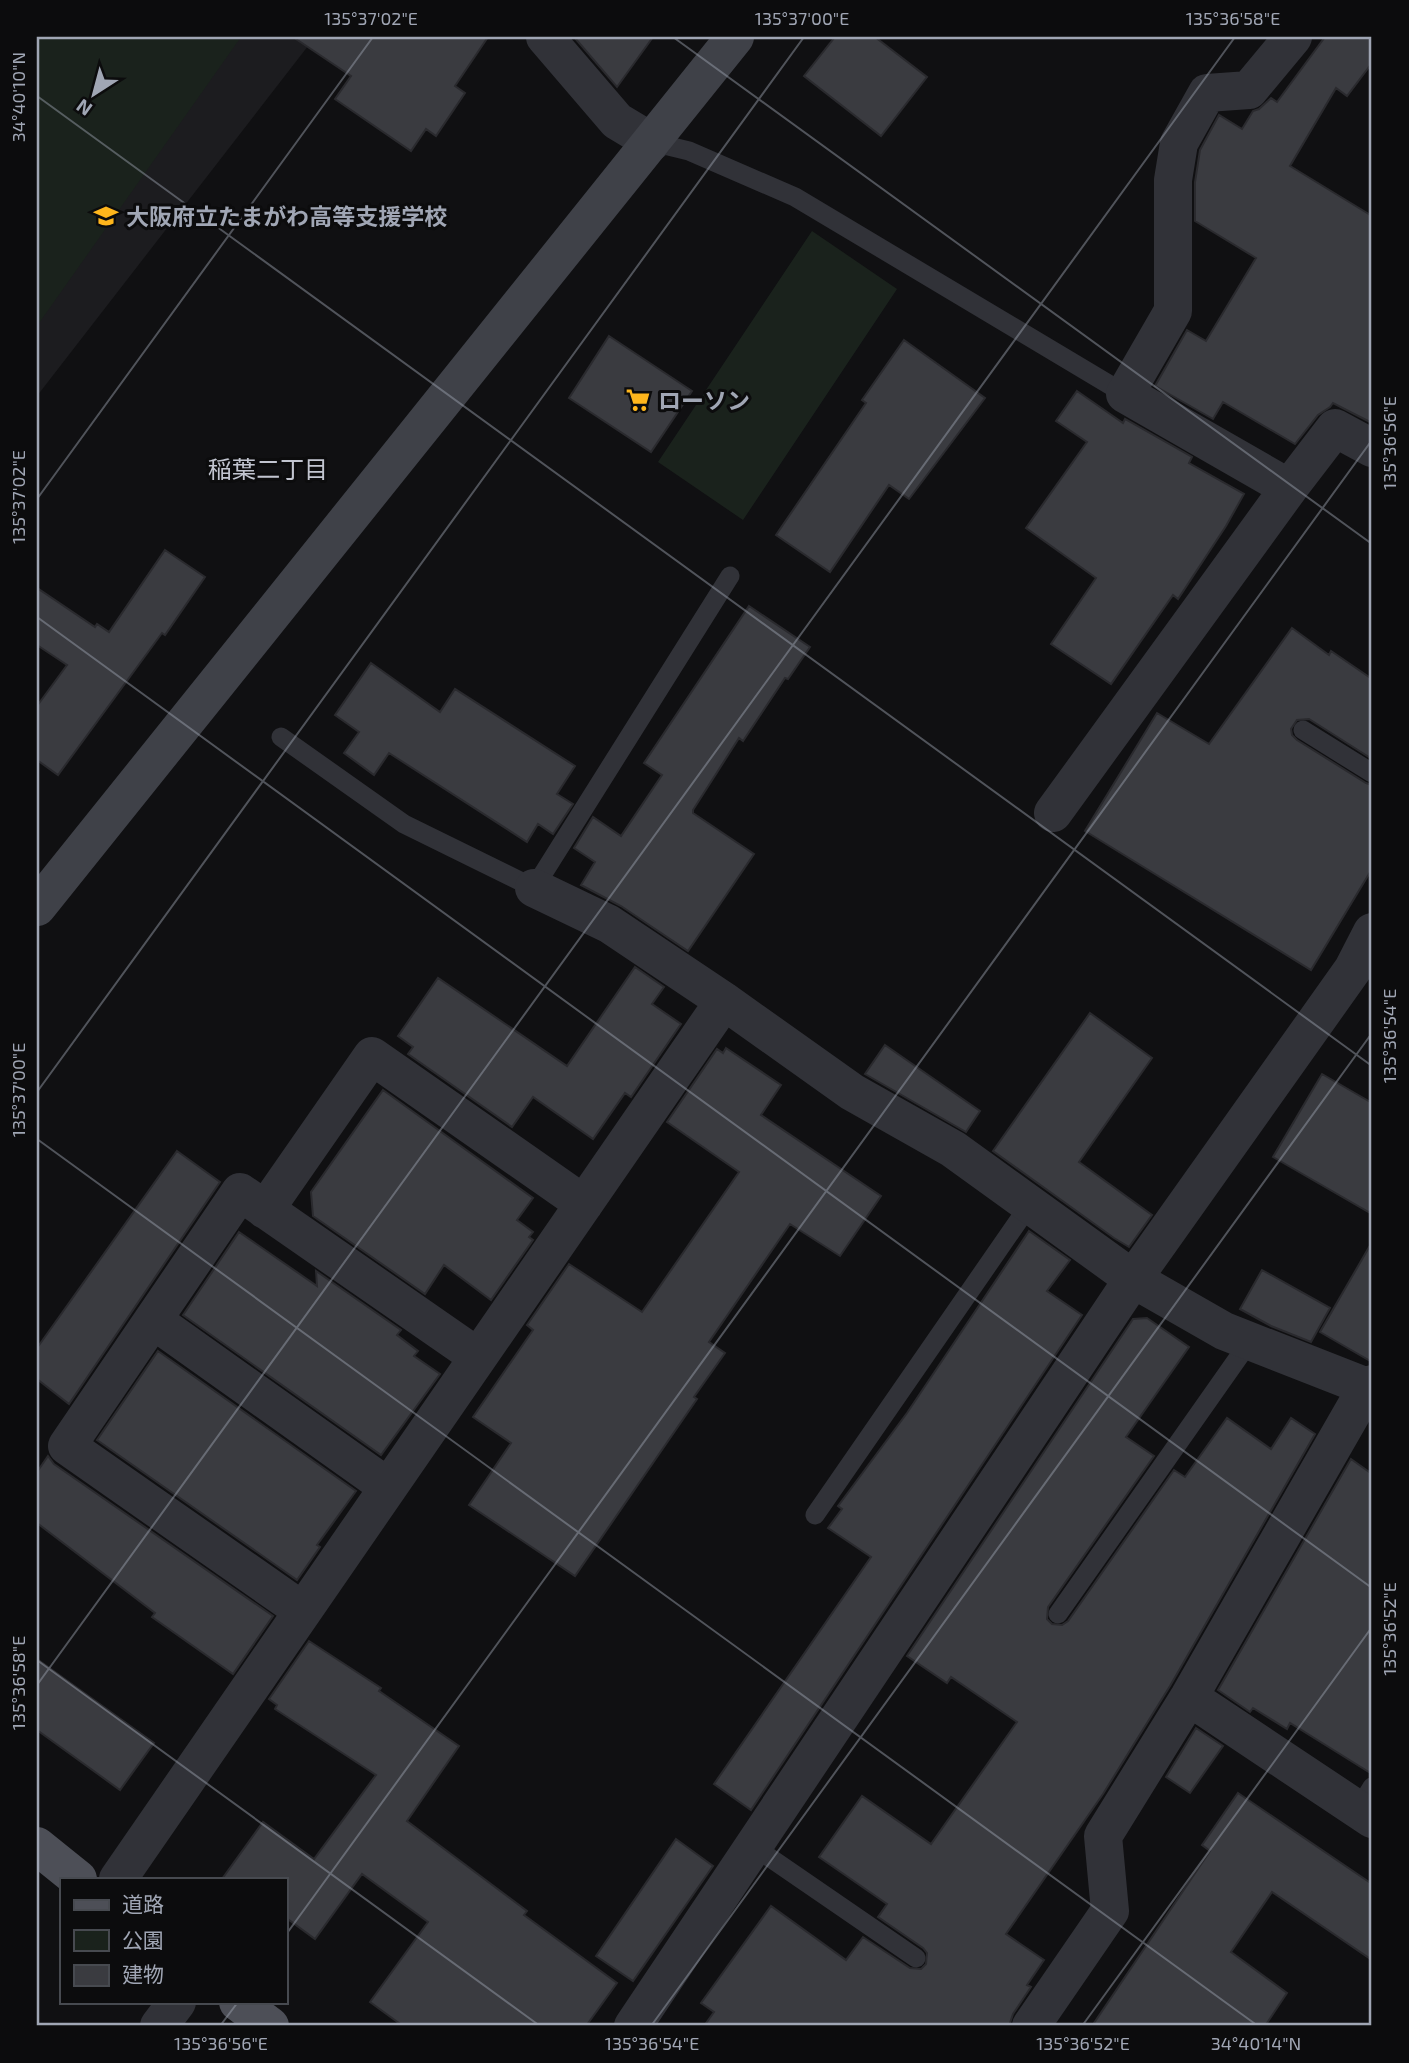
<svg xmlns="http://www.w3.org/2000/svg" width="1409" height="2063" viewBox="0 0 1409 2063" font-family="'Exo 2','Noto Sans JP',sans-serif">
  <style>
    .built { fill: #1c1c1f }
    .green { fill: #1a221c }
    .building { fill: #3a3b40; stroke: #2a2a2e; stroke-width: 2 }
    .lines { fill: none; stroke-linecap: round; stroke-linejoin: round }
    .lane { stroke: #313238; stroke-width: 19 }
    .street { stroke: #313238; stroke-width: 38 }
    .secondary { stroke: #3f4148; stroke-width: 38 }
    .primary { stroke: #4d4f57; stroke-width: 38 }
    .ticks { fill: none; stroke: #a0a6b4; stroke-width: 2; stroke-opacity: 0.45 }
    .labels { text-anchor: middle; dominant-baseline: central; stroke-width: 6; stroke-linejoin: round; paint-order: stroke }
    .poi-label { font-size: 23px; font-weight: bold; fill: #a0a6b4; stroke: #0c0c0d; text-anchor: start }
    .neighbourhood-label { font-size: 24px; fill: #c2c5d0; stroke: #0c0c0d }
    .neatline { fill: none; stroke: #a0a6b4; stroke-width: 2.5 }
    .ticks-label { font-size: 18px; text-anchor: middle; fill: #a0a6b4 }
  </style>
  <rect width="100%" height="100%" fill="#101012"/>
  <path class="built" d="M37,37H315L37,396Z"/>
  <path class="green" d="M37,37H241L37,326Z
    M812,231L897,289L743,520L658,462Z"/>
  <path class="building" d="M293,37H488L455,86L465,93L436,136L426,129L411,151L335,99L351,76Z
    M574,37H653L617,87Z
    M835,37H875L927,77L881,136L804,76Z
    M1325,37H1372V63L1347,96L1336,88L1290,166L1372,216V423L1333,403L1330,407L1318,415L1295,444L1223,402L1213,419L1155,386L1187,330L1206,341L1256,258L1195,221V182L1200,150L1219,115L1242,129L1253,111L1259,109L1271,98L1277,102Z
    M609,336L692,391L651,452L569,398Z
    M904,340L985,398L909,499L889,485L830,572L776,535L866,403L862,400Z
    M1077,391L1123,423L1125,419L1192,457L1189,463L1244,494L1226,526L1178,599L1173,595L1111,684L1051,644L1096,578L1026,528L1087,442L1056,421Z
    M165,550L205,577L165,635L162,633L58,775L37,760V706L67,665L37,645V588L95,627L97,624L109,632Z
    M749,606L810,647L788,679L785,678L743,741L739,738L693,810V813L754,854L688,951L621,906L581,885L595,862L574,848L593,817L621,836L662,775L644,763Z
    M1292,628L1329,655L1331,651L1372,679V759L1309,719L1297,720L1291,729L1292,735L1297,740L1366,783L1372,785V869L1311,970L1085,831L1157,713L1209,744Z
    M371,663L440,712L455,689L575,766L557,794L573,804L553,834L538,824L527,842L389,753L374,775L344,753L359,732L335,715Z
    M635,967L664,987L652,1004L681,1024L631,1097L625,1093L593,1139L533,1097L512,1127L408,1054L413,1047L398,1036L438,978L567,1066Z
    M1090,1013L1152,1058L1079,1162L1152,1215L1129,1247L1114,1238L993,1151Z
    M885,1045L980,1111L966,1132L865,1074Z
    M726,1048L781,1085L761,1115L881,1196L840,1256L790,1224L709,1342L725,1353L694,1397L697,1399L575,1576L469,1505L511,1443L473,1417L533,1330L527,1325L569,1264L642,1312L739,1172L667,1122L717,1049L723,1053Z
    M1322,1074L1372,1103V1214L1273,1157Z
    M383,1090L533,1198L517,1220L533,1232L529,1237L533,1240L491,1300L444,1265L425,1294L313,1216L311,1192Z
    M177,1151L220,1182L69,1404L37,1379V1348Z
    M1029,1231L1070,1260L1047,1291L1082,1315L751,1810L714,1784L871,1557L828,1528L842,1509L838,1506L907,1413Z
    M239,1232L317,1286L316,1271L401,1330L397,1335L418,1351L414,1356L440,1374L381,1455L183,1315Z
    M1372,1242V1362L1320,1332Z
    M1262,1270L1330,1308L1311,1342L1271,1326L1240,1309Z
    M1147,1318L1189,1347L1126,1437L1154,1456L1048,1607L1047,1619L1052,1624L1062,1625L1068,1621L1174,1470L1185,1477L1227,1418L1271,1449L1291,1418L1315,1434L1170,1686L1103,1794L1006,1934L1044,1960L1027,1985L1031,1987L1013,2014L1009,2026H704L714,2012L701,2003L771,1906L846,1960L863,1937L910,1968L921,1969L926,1964L927,1953L923,1948L878,1917L887,1904L819,1857L862,1796L931,1844L1017,1722L951,1677L947,1683L907,1656L1133,1319Z
    M158,1351L356,1491L317,1545L320,1547L297,1580L97,1440Z
    M48,1456L54,1464L273,1616L233,1674L152,1617L155,1613L37,1523V1472Z
    M1351,1459L1372,1474V1774L1290,1723L1287,1729L1253,1708L1250,1712L1218,1690Z
    M309,1641L381,1688L379,1691L459,1746L407,1821L527,1911L524,1915L617,1983L586,2026H403L370,2002L428,1922L362,1874L315,1939L285,1917V1879H222L263,1822L314,1859L376,1775L275,1709L277,1705L269,1699Z
    M37,1659L154,1743L120,1790L37,1730Z
    M1196,1728L1223,1746L1190,1793L1166,1777Z
    M1238,1793L1372,1884V1960L1272,1892L1231,1952L1287,1993L1265,2026H1092L1210,1851L1202,1845Z
    M676,1839L713,1866L633,1981L596,1956Z"/>
  <g class="lines">
    <path class="lane" d="M652,142L689,151L795,197L1125,394
      M1303,730L1372,773
      M281,737L404,824L534,888L730,576
      M815,1515L1030,1204
      M1058,1614L1250,1341
      M1358,1810L1372,1787
      M753,1846L916,1958"/>
    <path class="street" d="M545,37L617,121L652,142
      M1293,37L1249,90L1207,93L1179,143L1173,180V311L1125,394L1289,488L1335,428L1372,448
      M1053,813L1289,488
      M534,888L609,924L724,1001L852,1092L953,1149L1133,1279L1224,1331L1367,1387L1372,1384
      M265,1210L372,1056L584,1204
      M153,1320L388,1487
      M303,1611L67,1446L240,1192L478,1357
      M1189,1697L1372,1819
      M118,1879L724,1001
      M159,2026L177,2002
      M633,2026L1133,1279L1353,969L1372,932
      M1031,2026L1110,1911L1103,1836L1189,1697L1367,1387"/>
    <path class="secondary" d="M37,907L735,37"/>
    <path class="primary" d="M37,1846L78,1879
      M238,2002L270,2026"/>
  </g>
  <path class="ticks" d="M673,37L1372,544M37,96L1372,1066M37,499L373,37M37,617L1372,1588M37,1092L804,37M37,1139L1258,2026M37,1660L540,2026M37,1685L1235,37M285,1936L1372,440M220,2026L238,2002M651,2026L1372,1033M1082,2026L1372,1627"/>
  <defs>
    <g id="school-bare" transform="scale(1.89)"><path d="M0-5L7-2L0 1L-7-2ZM-4 1L0 2.5L4 1V4Q0 6-4 4Z" fill="#ffb61c" stroke="#0c0c0d" stroke-width="2.5" paint-order="stroke"/></g>
    <g id="supermarket-bare" transform="scale(1.89)"><path d="M-6-5.5h2.5l.6 2H6L4.5 2H-2.5L-4.4-4H-6ZM-1.5 3.2a1.3 1.3 0 1 0 .1 0ZM3 3.2a1.3 1.3 0 1 0 .1 0Z" fill="#ffb61c" stroke="#0c0c0d" stroke-width="2.5" paint-order="stroke"/></g>
  </defs>
  <g fill-rule="evenodd">
    <use href="#school-bare" x="106" y="216"/>
    <use href="#supermarket-bare" x="638" y="400"/>
  </g>
  <g class="labels">
    <g class="poi-label">
      <text x="126" y="216">大阪府立たまがわ高等支援学校</text>
      <text x="658" y="400">ローソン</text>
    </g>
    <g class="neighbourhood-label">
      <text x="268" y="468">稲葉二丁目</text>
    </g>
  </g>
  <rect width="1409" height="2063" fill="none" stroke="#0c0c0d" stroke-width="77"/>
  <rect x="60" y="1878" width="228" height="126" fill="#0c0c0d" stroke="#474a50" stroke-width="2"/>
  <rect x="74" y="1900" width="35" height="10" fill="#4d4f57" stroke="#474a50" stroke-width="2"/>
  <text x="122" y="1912" font-size="21" fill="#a0a6b4">道路</text>
  <rect x="74" y="1930" width="35" height="21" fill="#1a221c" stroke="#474a50" stroke-width="2"/>
  <text x="122" y="1948" font-size="21" fill="#a0a6b4">公園</text>
  <rect x="74" y="1965" width="35" height="21" fill="#3a3b40" stroke="#474a50" stroke-width="2"/>
  <text x="122" y="1982" font-size="21" fill="#a0a6b4">建物</text>
  <g transform="translate(94 94) rotate(216)" stroke="#0c0c0d" stroke-width="5" paint-order="stroke">
  <path d="M0-5L12 26L0 18L-12 26Z" fill="#a0a6b4"/>
  <text y="-10" font-size="19" font-weight="bold" text-anchor="middle" fill="#a0a6b4">N</text>
  </g>
  <rect x="38" y="38" width="1332" height="1986" class="neatline"/>
  <g class="ticks-label">
    <text x="371" y="25">135°37'02"E</text>
    <text x="802" y="25">135°37'00"E</text>
    <text x="1233" y="25">135°36'58"E</text>
    <text transform="translate(19 97) rotate(-90)" y="6">34°40'10"N</text>
    <text transform="translate(1390 443) rotate(-90)" y="6">135°36'56"E</text>
    <text transform="translate(19 497) rotate(-90)" y="6">135°37'02"E</text>
    <text transform="translate(1390 1036) rotate(-90)" y="6">135°36'54"E</text>
    <text transform="translate(19 1090) rotate(-90)" y="6">135°37'00"E</text>
    <text transform="translate(1390 1629) rotate(-90)" y="6">135°36'52"E</text>
    <text transform="translate(19 1683) rotate(-90)" y="6">135°36'58"E</text>
    <text x="221" y="2050">135°36'56"E</text>
    <text x="652" y="2050">135°36'54"E</text>
    <text x="1083" y="2050">135°36'52"E</text>
    <text x="1256" y="2050">34°40'14"N</text>
  </g>
</svg>
